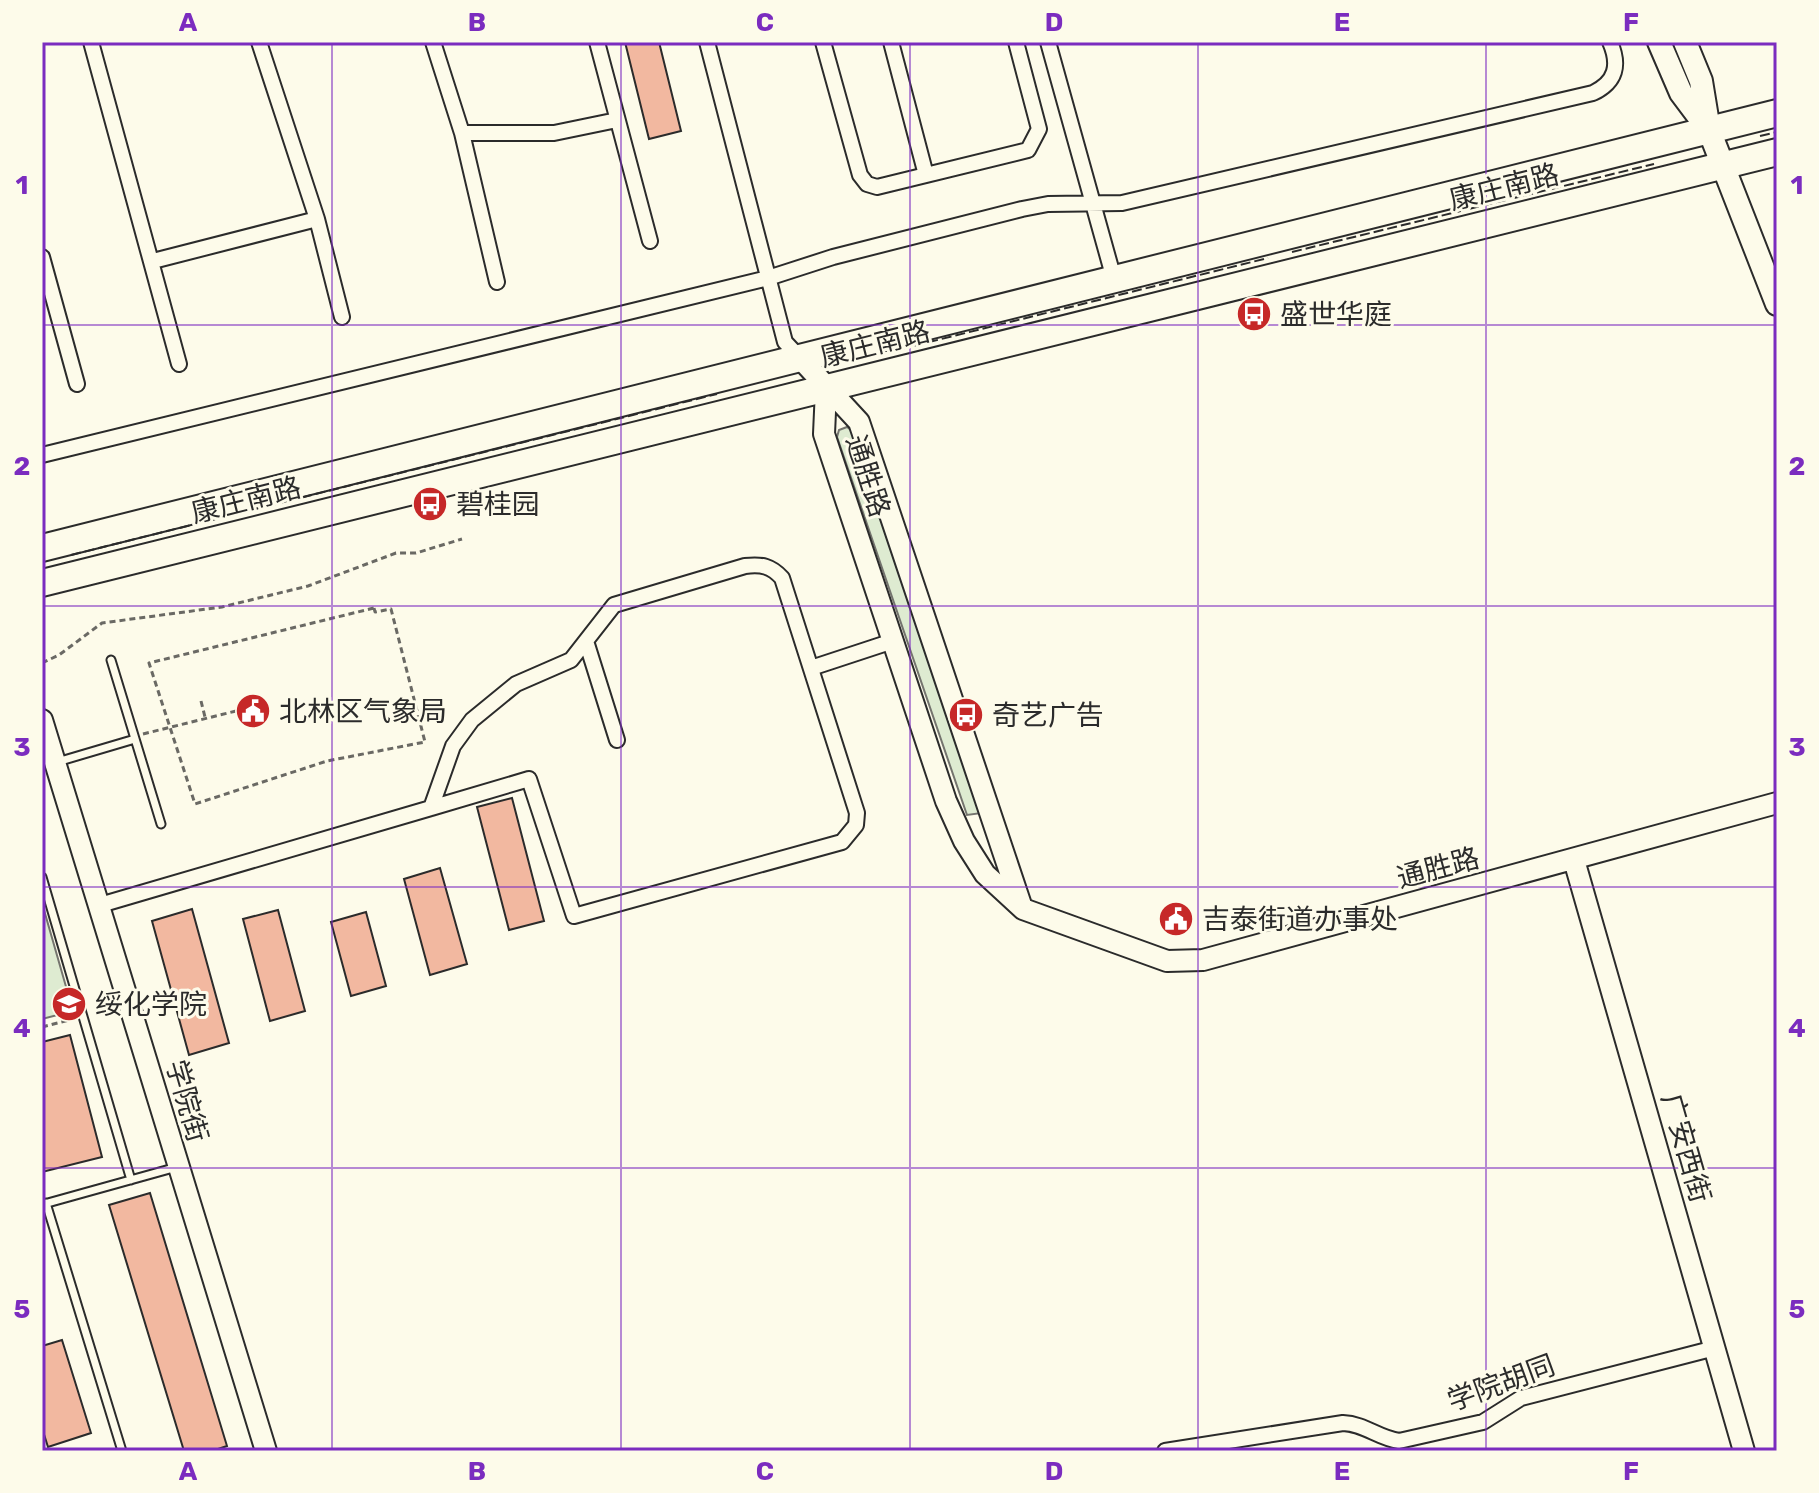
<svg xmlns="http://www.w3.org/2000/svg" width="1819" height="1493" viewBox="0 0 1819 1493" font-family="Rubik,'Noto Sans SC',sans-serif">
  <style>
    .green { fill: #deebd1; stroke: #74746e; stroke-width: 2 }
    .building { fill: #f2b8a0; stroke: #2b2b2b; stroke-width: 2 }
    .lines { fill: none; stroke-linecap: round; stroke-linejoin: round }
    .lane-casing { stroke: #2b2b2b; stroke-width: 11 }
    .street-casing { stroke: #2b2b2b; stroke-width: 18 }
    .secondary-casing { stroke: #2b2b2b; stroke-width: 24 }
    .primary-casing { stroke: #2b2b2b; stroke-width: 26 }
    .highway-casing { stroke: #2b2b2b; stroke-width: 30 }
    .path { stroke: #6a6964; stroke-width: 3; stroke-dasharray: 6 4; stroke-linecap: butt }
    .lane { stroke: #fdfbea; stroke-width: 7 }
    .street { stroke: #fdfbea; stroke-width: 14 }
    .secondary { stroke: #fdfbea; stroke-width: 20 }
    .primary { stroke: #fdfbea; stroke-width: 22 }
    .highway { stroke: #fdfbea; stroke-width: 26 }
    .fence { stroke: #2b2b2b; stroke-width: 2; stroke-dasharray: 10 4; stroke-linecap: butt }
    .grid { fill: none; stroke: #7b2cbf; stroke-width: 2; stroke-opacity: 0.55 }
    .labels { text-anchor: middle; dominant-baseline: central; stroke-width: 6; stroke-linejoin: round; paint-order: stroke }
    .street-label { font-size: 28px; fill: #2b2b2b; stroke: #fdfbea }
    .poi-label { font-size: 28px; fill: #2b2b2b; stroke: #fdfbea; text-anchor: start }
    .neatline { fill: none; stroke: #7b2cbf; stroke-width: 3 }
    .grid-label { font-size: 26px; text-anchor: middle; font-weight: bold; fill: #7b2cbf }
  </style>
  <rect width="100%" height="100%" fill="#fdfbea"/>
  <path class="green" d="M847,427L855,433L982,813L967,815L837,437L839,430Z
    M42,903L73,1011L42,1019Z"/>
  <path class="building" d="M625,42H659L681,131L649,139Z
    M512,798L544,921L509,930L477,807Z
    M440,868L467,964L430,975L404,879Z
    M192,909L229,1043L189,1055L152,921Z
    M278,910L305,1011L270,1021L243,919Z
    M366,912L386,986L351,996L331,922Z
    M70,1035L102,1157L42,1172V1042Z
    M150,1193L227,1446L212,1451H184L109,1205Z
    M62,1340L91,1433L48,1447L42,1428V1346Z"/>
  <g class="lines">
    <g class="lane-casing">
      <path id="lane" d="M111,660L161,824
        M57,762L135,739
        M42,877L131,1180
        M46,1203L122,1451
        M44,1204L177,1167"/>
    </g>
    <g class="street-casing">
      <path id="street" d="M91,42L179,364
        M259,42L317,219L342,317
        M433,42L462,133L497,282
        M597,42L650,241
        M707,42L785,342L800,358
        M823,42L860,175L867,184L877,187L1028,150L1039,129L1016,42
        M891,42L926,175
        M1048,42L1114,279
        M462,133H554L617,120
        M42,257L77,384
        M153,261L317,219
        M42,455L768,278L833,257L1022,209L1048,204L1122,203L1593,93C1616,82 1620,65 1610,42
        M586,641L617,740
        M811,668L893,641
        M100,905L431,808L453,746L472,720L516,684L571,660L614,605L745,566C762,564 771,566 782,578L857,813L856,825L842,842L574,916L529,779L431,808
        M1165,1451L1343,1423C1365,1424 1378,1438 1399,1441L1483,1422L1521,1398L1715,1348"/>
    </g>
    <g class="secondary-casing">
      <path id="secondary" d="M800,358L859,422L1021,905
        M826,389L824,434L946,801L964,841L985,874L1023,909L1167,961L1203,960L1777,803
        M42,720L266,1451
        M1574,860L1744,1451"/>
    </g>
    <g class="primary-casing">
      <path id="primary" d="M1659,42L1681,93L1708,129
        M1685,42L1701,81L1709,130L1777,304"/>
    </g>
    <g class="highway-casing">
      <path id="highway" d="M42,548L1777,113
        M42,583L1777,152"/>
    </g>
    <path class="path" d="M374,608L375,612L391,609L425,742L327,761L195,804L149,663Z
      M42,663L59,655L102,623L222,607L308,586L396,553H416L462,539
      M201,701L205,717
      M143,734L244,709
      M42,1027L73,1019"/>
    <use href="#lane" class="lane"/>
    <use href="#street" class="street"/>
    <use href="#secondary" class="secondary"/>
    <use href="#primary" class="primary"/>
    <use href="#highway" class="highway"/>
    <path class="fence" d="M1760,136L1777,132
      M1292,252L1654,164
      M901,349L1268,258
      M71,555L717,394"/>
  </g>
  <path class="grid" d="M332,42V1451M621,42V1451M910,42V1451M1198,42V1451M1486,42V1451M42,325H1777M42,606H1777M42,887H1777M42,1168H1777"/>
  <defs>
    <g id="bus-disc" transform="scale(1.8)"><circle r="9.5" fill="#c62828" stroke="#fdfbea"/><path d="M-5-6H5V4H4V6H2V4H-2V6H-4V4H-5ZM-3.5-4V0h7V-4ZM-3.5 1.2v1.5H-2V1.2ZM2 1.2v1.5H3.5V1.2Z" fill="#fff"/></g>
    <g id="civic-disc" transform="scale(1.8)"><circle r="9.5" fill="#c62828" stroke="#fdfbea"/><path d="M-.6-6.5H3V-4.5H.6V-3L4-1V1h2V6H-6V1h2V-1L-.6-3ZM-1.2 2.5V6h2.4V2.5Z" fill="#fff"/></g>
    <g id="university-disc" transform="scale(1.8)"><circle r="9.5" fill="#c62828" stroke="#fdfbea"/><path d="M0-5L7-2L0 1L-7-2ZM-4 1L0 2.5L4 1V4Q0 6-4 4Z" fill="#fff"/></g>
  </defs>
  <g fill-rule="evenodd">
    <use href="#bus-disc" x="1254" y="314"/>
    <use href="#bus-disc" x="430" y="504"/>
    <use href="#civic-disc" x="253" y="711"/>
    <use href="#bus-disc" x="966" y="715"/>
    <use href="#civic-disc" x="1176" y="919"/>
    <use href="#university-disc" x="69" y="1004"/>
  </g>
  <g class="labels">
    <g class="street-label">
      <text transform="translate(1504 187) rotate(-14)">康庄南路</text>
      <text transform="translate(875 344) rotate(-14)">康庄南路</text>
      <text transform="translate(868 476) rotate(72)">通胜路</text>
      <text transform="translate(246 500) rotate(-14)">康庄南路</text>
      <text transform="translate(1438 868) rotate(-15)">通胜路</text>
      <text transform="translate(187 1101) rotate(74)">学院街</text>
      <text transform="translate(1686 1148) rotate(74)">广安西街</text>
      <text transform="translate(1501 1383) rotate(-20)">学院胡同</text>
    </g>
    <g class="poi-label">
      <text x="1280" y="314">盛世华庭</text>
      <text x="456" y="504">碧桂园</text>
      <text x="279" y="711">北林区气象局</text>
      <text x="992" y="715">奇艺广告</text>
      <text x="1202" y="919">吉泰街道办事处</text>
      <text x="95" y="1004">绥化学院</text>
    </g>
  </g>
  <rect width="1819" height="1493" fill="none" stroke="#fdfbea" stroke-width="88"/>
  <rect x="44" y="44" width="1731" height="1405" class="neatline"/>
  <g class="grid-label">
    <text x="188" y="31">A</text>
    <text x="477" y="31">B</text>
    <text x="765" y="31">C</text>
    <text x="1054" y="31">D</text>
    <text x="1342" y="31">E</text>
    <text x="1631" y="31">F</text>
    <text x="22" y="194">1</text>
    <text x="1797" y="194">1</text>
    <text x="22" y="475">2</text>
    <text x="1797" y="475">2</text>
    <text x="22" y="756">3</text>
    <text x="1797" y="756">3</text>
    <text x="22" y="1037">4</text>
    <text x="1797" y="1037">4</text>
    <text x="22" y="1318">5</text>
    <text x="1797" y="1318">5</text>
    <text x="188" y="1480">A</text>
    <text x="477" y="1480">B</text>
    <text x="765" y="1480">C</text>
    <text x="1054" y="1480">D</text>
    <text x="1342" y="1480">E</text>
    <text x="1631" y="1480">F</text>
  </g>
</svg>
